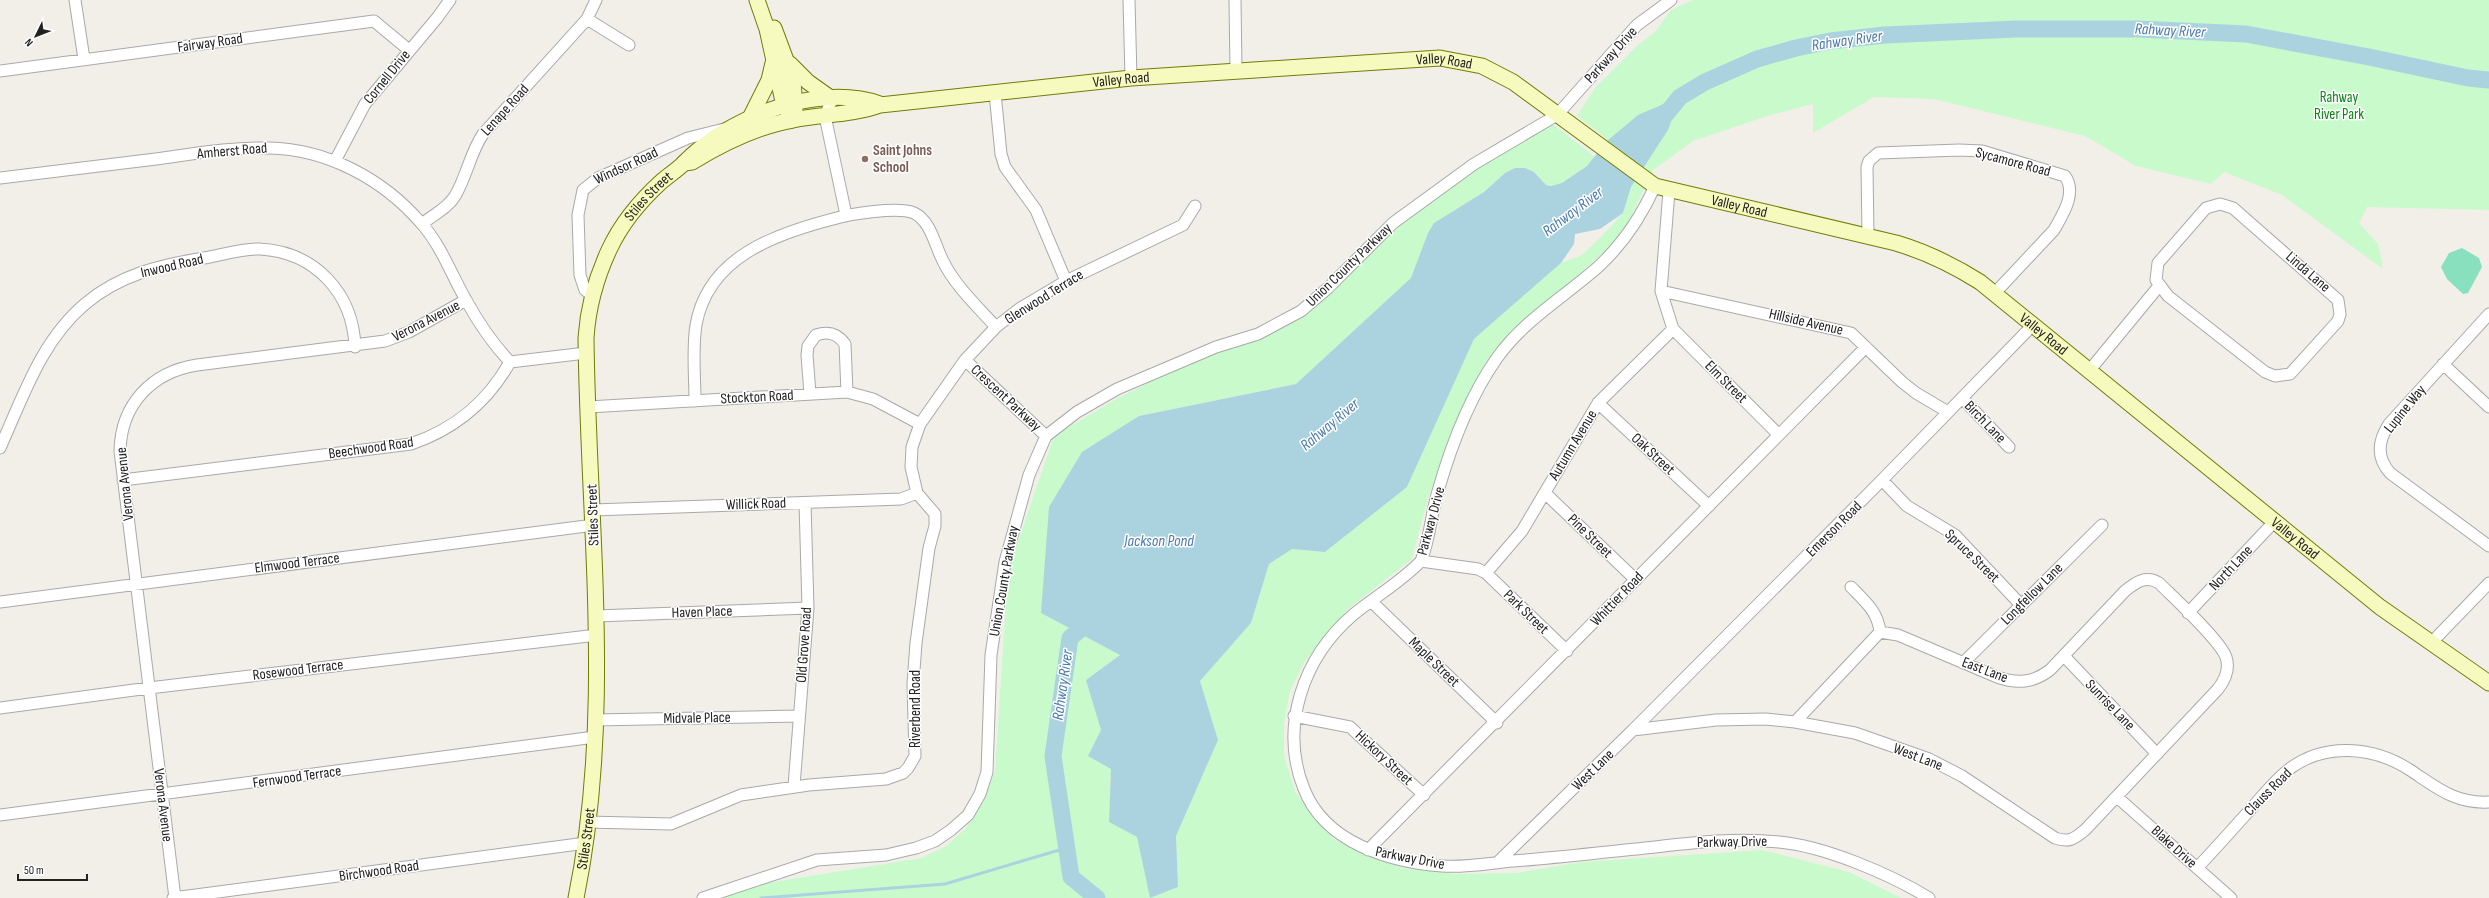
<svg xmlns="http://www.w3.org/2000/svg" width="2489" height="898" viewBox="0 0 2489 898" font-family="'Sofia Sans Condensed',sans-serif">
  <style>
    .park { fill: #c8facc }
    .pitch { fill: #88e0be }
    .water { fill: #aad3df }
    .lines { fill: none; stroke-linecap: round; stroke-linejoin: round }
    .stream { stroke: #aad3df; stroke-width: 3 }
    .river { stroke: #aad3df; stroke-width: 17 }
    .street-casing { stroke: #a9a9a9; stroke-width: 13 }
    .secondary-casing { stroke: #707d05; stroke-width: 17 }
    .street { stroke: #fff; stroke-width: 11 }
    .secondary { stroke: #f7fabf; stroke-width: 15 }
    .education-dot { fill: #8d6e63; stroke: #fff; stroke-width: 1.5 }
    .labels { text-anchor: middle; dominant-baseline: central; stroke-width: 3; stroke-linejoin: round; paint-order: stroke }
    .street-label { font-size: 15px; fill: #222; stroke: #fff }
    .park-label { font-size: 15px; fill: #0c8416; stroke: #fff }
    .education-label { font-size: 15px; font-weight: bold; fill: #785e54; stroke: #fff; text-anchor: start }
    .water-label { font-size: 16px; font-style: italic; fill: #4a7aab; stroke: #fff }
  </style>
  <rect width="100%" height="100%" fill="#f2efe9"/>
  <path class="park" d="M1693,0H2489V210L2367,207L2359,223L2378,244L2383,269L2282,195L2224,172L2211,184L2136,166L2085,136L1934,99L1874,97L1813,133V104L1767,116L1693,141L1653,170L1629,221L1612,245L1500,344L1484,365L1429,494L1412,559L1349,608L1305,661L1290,691L1284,723V756L1295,791L1312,817L1334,839L1369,857L1403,868L1455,874L1517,873L1582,862L1762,850L1849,872L1901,898H1150L1178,887L1176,836L1218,740L1200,681L1251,623L1269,564L1292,549L1325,552L1407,487L1474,339L1561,263L1582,255L1601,237L1623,213L1631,187L1645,168L1577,116L1595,88L1639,44L1655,32L1671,10Z
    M1550,122L1595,157L1587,166L1562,183L1551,186L1546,185L1534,172L1525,168H1515L1505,173L1484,192L1434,223L1428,233L1412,278L1296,384L1139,416L1041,613L1120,655L1086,680L1102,730L1088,756L1111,769L1109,822L1137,837L1150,898H715L767,883L922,858L946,846L966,828L987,792L995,771L1008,571L1054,436L1116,399L1209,353L1269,334L1313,310L1430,196Z"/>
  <path class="pitch" d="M2462,248L2479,258L2482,267L2468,293L2463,294L2447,279L2441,267L2449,253Z"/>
  <path class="water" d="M1680,97L1668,130L1631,187L1623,213L1600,229L1575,234L1574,244L1561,263L1474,339L1407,487L1325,552L1292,549L1269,564L1251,623L1200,681L1218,740L1176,836L1178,887L1150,898L1137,837L1109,822L1111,769L1088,756L1101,730L1086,680L1120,655L1041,613L1049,507L1082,452L1139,416L1296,384L1411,278L1428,233L1434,223L1484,192L1505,173L1515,168H1525L1534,172L1546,185L1551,186L1562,183L1587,166L1607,141L1638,115Z"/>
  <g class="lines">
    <path class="stream" d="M761,898L945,884L1066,848"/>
    <path class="river" d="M1666,114L1680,97L1705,82L1757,59L1796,48L1830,41L1885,35L2016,29H2138L2246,34L2369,57L2468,78L2489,80
      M1095,617L1070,638L1053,756L1071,877L1097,898"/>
    <g class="street-casing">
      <path id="street" d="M75,0L84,59
        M1129,0L1131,78
        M1235,0L1236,70
        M587,19L629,45
        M0,71L374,21L409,50
        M995,93L1001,154L1005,167L1036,210L1066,281
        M832,99L825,116L846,215
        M335,161L365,104L437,18L450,0
        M0,178C52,172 104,165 156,159C193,154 231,147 269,148C327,149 383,179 421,223C441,245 451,274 466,300C478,322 493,344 510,362
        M1655,186C1641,217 1623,244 1598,267C1564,297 1523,321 1497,358C1470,396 1451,446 1438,491C1431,514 1430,539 1421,561C1401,582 1376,596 1354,614C1303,657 1279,727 1304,789C1325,843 1390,862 1442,866C1465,868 1490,863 1513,861C1554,858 1595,853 1636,849C1684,844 1731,837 1779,842C1824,846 1890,874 1929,898
        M2220,204L2233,208L2338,300L2340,314L2338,321L2290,374L2275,376L2265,372L2168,296L2156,280L2158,263L2206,208Z
        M422,224C433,215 448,208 455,196C467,176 470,153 483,134L587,19L596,0
        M1868,236L1867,167L1869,161L1878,153L1959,150L1982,151L2065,176C2077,193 2063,214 2054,230L1994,294
        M1661,291L1851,333L1902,382L1916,393L1948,412
        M592,295L585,290L580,275L578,215L583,190L598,178L688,138L724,129
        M2489,314L2389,424C2378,441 2376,457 2390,473L2489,546
        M1673,329L1779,435
        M965,360L1046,436
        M510,362L586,353
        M2443,364L2489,407
        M2089,371L2159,286
        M810,394L807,355L808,346L816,335C828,331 837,333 845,344L847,392
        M1962,398L2009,447
        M695,401C695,376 692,350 696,325C708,257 775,234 833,219C850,214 898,206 914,213C931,221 935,246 943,261C955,286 978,307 996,327
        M1598,403L1709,506
        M588,407L847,392L873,399L920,424
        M0,448C23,397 41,341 85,304C119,275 160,265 204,258C222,255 243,248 260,249C315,252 353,293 355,347
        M123,480L411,444C455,429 487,403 510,362
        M1882,480L1907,506L1955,535L2021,605
        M1545,493L1636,580
        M593,510L901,499L917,493
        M1421,561L1478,569L1486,573L1522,531L1598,403L1673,329L1661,291L1669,191
        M1486,573L1567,651
        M1851,587C1865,601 1878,612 1880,632
        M0,602L594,525
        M1372,602L1497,723
        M2188,613L2274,522
        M596,616L808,608
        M2431,643L2489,583
        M2064,656L2157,754
        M1963,663L2102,525
        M0,708L149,688L597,635
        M1294,716L1350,727L1424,795
        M595,720L798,716
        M1795,722L1880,632
        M1633,730L1882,480L2033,325
        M794,786L808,608L805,503
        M2117,797L2231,898
        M0,815L595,737
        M587,822L671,824L741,795L809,785L886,779L903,773L908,768L915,756L913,684L916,643L929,548L935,526V514L917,493L911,467L912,447L920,424L965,360L996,327L1019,309L1066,281L1183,225L1195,206
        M1368,850L1866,347
        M1498,862L1633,730L1716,720L1766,719L1795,722L1855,733L1929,759L1962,776L2055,838C2069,843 2074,839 2085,830L2218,689C2225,680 2230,669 2226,657C2219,639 2175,599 2159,583C2146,575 2136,582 2125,591L2050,670C2033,683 2017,684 1997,677L1898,635L1880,632
        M2197,868C2214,850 2231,831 2248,812C2261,798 2273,782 2288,770C2324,742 2373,746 2410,770C2436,787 2455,804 2489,802
        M173,898L586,843
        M175,898L120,451C121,404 152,372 197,365L385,341L409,332L466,300
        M703,898L817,860L886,855L916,848L935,841L951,830L968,815L980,794L987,772L991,655L1005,562L1029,475L1046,436L1077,412L1117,389L1216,347L1258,334L1301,311L1328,288L1393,223L1474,164L1557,115L1637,25L1671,0"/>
    </g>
    <g class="secondary-casing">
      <g id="secondary">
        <path d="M757,0L767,29L784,106L790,114"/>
        <path d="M774,28L793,79L795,112"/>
        <path d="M790,64L808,82L832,99"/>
        <path d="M750,118L769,80L773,63"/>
        <path id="s1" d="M684,163L692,162C723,143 757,126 793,120C822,114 852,115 880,105L1131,78L1440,58L1482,66L1513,82L1655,186L1896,243C1926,252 1953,265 1980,282L2380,607L2489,683"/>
        <path id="s2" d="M576,898C614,713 588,524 586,338C588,307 596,278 609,250C621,224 641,200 662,181C669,175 677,170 683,164C727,118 817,82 880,104"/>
      </g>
    </g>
    <use href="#street" class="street"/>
    <use href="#secondary" class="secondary"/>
  </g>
  <circle class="education-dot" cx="865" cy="159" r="4"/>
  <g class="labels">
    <g class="street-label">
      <text transform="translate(210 43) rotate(-8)">Fairway Road</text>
      <text transform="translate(1611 55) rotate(-48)">Parkway Drive</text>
      <text stroke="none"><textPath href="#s1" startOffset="773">Valley Road</textPath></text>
      <text transform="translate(387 77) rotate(-51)">Cornell Drive</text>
      <text stroke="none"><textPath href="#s1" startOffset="449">Valley Road</textPath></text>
      <text transform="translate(505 110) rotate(-48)">Lenape Road</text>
      <text transform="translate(232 151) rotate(-5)">Amherst Road</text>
      <text transform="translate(2013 162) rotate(15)">Sycamore Road</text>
      <text transform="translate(626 166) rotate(-25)">Windsor Road</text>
      <text stroke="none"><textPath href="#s2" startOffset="720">Stiles Street</textPath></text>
      <text stroke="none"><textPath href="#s1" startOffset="1109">Valley Road</textPath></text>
      <text transform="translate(1349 265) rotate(-44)">Union County Parkway</text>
      <text transform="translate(172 266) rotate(-13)">Inwood Road</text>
      <text transform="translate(2308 272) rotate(41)">Linda Lane</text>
      <text transform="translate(1044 297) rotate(-32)">Glenwood Terrace</text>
      <text transform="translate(426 321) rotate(-27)">Verona Avenue</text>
      <text transform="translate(1806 322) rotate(13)">Hillside Avenue</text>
      <text stroke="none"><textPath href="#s1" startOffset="1445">Valley Road</textPath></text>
      <text transform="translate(1726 382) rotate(45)">Elm Street</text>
      <text transform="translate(757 397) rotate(-3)">Stockton Road</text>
      <text transform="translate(1006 398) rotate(43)">Crescent Parkway</text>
      <text transform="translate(2405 409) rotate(-51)">Lupine Way</text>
      <text transform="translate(1985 422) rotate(46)">Birch Lane</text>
      <text transform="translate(1573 445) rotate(-59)">Autumn Avenue</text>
      <text transform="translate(371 448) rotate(-8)">Beechwood Road</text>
      <text transform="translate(1653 454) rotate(43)">Oak Street</text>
      <text transform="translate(125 484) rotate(-96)">Verona Avenue</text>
      <text transform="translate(756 504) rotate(-2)">Willick Road</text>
      <text transform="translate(593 515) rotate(-92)">Stiles Street</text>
      <text transform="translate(1431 521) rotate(-75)">Parkway Drive</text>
      <text transform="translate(1834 529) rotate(-45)">Emerson Road</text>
      <text transform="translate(1590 536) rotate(44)">Pine Street</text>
      <text stroke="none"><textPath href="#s1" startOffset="1769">Valley Road</textPath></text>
      <text transform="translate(1972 556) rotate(44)">Spruce Street</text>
      <text transform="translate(297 563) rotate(-7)">Elmwood Terrace</text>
      <text transform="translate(2231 568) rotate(-47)">North Lane</text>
      <text transform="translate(1004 581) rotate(-80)">Union County Parkway</text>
      <text transform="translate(2032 594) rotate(-45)">Longfellow Lane</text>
      <text transform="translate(1617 599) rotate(-46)">Whittier Road</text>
      <text transform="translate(702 612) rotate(-2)">Haven Place</text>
      <text transform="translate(1526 612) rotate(44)">Park Street</text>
      <text transform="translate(804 645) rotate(-86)">Old Grove Road</text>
      <text transform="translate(1434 662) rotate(44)">Maple Street</text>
      <text transform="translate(298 670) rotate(-7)">Rosewood Terrace</text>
      <text transform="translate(1985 670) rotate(21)">East Lane</text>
      <text transform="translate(2110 705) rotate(46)">Sunrise Lane</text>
      <text transform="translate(915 709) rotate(-90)">Riverbend Road</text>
      <text transform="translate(697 718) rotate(-1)">Midvale Place</text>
      <text transform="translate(1918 757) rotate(21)">West Lane</text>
      <text transform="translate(1384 758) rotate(43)">Hickory Street</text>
      <text transform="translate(1593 770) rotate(-44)">West Lane</text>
      <text transform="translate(297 777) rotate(-8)">Fernwood Terrace</text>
      <text transform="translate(2268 792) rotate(-45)">Clauss Road</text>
      <text transform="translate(163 805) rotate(83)">Verona Avenue</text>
      <text stroke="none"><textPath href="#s2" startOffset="60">Stiles Street</textPath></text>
      <text transform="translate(1732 842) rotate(-1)">Parkway Drive</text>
      <text transform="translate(2174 847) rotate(42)">Blake Drive</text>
      <text transform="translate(1410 858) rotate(11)">Parkway Drive</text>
      <text transform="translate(379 871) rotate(-8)">Birchwood Road</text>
    </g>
    <g class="park-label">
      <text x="2339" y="97">Rahway<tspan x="2339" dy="17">River Park</tspan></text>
    </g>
    <g class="education-label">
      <text x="873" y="150">Saint Johns<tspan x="873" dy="17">School</tspan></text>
    </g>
    <g class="water-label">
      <text transform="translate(2170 31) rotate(3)">Rahway River</text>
      <text transform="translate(1847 41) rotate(-8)">Rahway River</text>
      <text transform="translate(1573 212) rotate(-37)">Rahway River</text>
      <text transform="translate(1330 425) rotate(-40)">Rahway River</text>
      <text x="1159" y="541">Jackson Pond</text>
      <text transform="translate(1063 685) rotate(-82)">Rahway River</text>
    </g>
  </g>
  <g transform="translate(36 36) rotate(227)" stroke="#ffffff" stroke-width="3" paint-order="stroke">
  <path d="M0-3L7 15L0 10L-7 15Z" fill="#222222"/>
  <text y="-6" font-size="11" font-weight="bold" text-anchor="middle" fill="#222222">N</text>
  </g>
  <path d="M18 874v6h69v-6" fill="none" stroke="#222222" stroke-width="2"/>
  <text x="24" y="874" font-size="12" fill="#222222" stroke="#ffffff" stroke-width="3" paint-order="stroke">50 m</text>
</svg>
